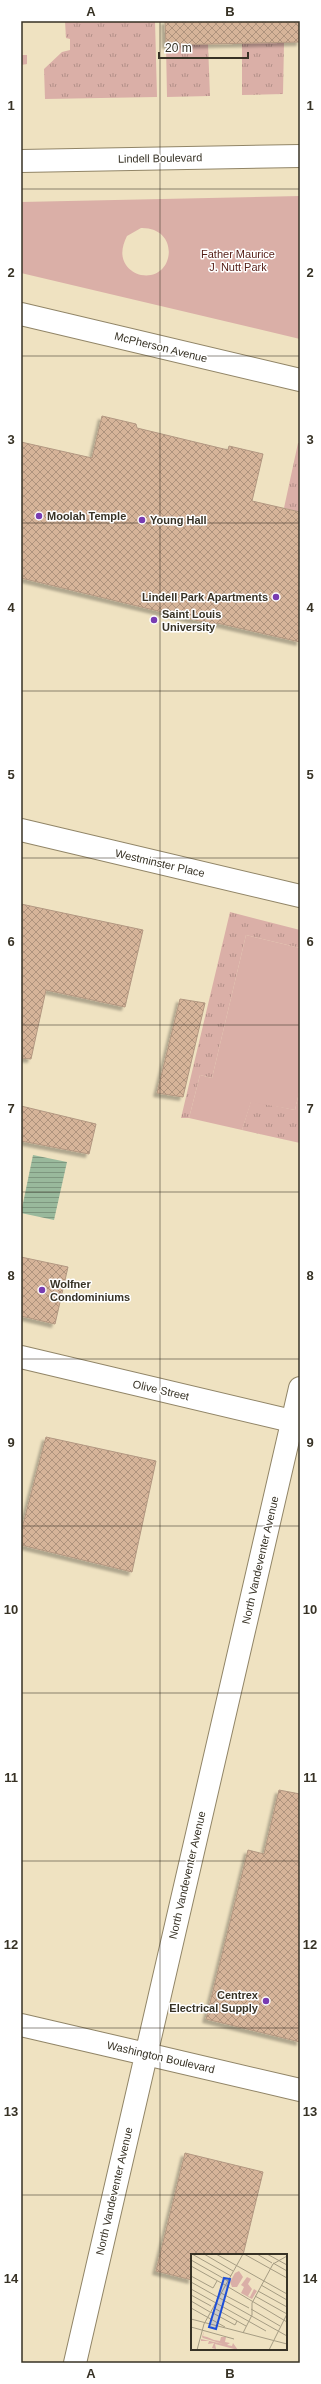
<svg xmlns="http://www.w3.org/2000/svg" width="321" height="2384" viewBox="0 0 321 2384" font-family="Arial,sans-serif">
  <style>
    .grass { fill: url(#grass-tufts) }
    .green { fill: #daafa7; fill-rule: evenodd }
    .water { fill: url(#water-rules) }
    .building { fill: url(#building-cross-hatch); stroke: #b29781; filter: url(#shadow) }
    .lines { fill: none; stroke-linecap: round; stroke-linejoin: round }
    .minor-casing { stroke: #918567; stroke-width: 24 }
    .secondary-casing { stroke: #918567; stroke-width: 24 }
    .minor { stroke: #fff; stroke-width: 22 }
    .secondary { stroke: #fff; stroke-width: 22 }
    .grid { fill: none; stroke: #373225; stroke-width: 1; stroke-opacity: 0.55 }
    .poi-dot { fill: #783cb2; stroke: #fff; stroke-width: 1.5 }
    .labels { text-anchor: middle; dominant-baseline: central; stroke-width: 3; stroke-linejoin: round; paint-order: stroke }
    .street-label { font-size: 11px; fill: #373225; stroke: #fff }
    .park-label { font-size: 11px; fill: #541d15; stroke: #fff }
    .poi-label { font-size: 11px; font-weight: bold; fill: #373225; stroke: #fff; text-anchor: start }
    .inset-road { fill: none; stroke: #a59c83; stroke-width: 1 }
    .view { fill: #1d4ed8; fill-opacity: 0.15; stroke: #1d4ed8; stroke-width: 2 }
    .inset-edge { fill: none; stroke: #373225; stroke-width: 2 }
    .neatline { fill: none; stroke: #373225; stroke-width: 1.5 }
    .grid-label { font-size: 13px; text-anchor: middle; font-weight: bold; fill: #373225 }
  </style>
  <defs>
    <pattern id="grass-tufts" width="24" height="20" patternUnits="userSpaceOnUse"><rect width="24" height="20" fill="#daafa7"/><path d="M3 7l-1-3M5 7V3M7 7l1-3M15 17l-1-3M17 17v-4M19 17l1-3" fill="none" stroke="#b28f88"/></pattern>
    <pattern id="water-rules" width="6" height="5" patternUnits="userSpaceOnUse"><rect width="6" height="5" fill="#99b99c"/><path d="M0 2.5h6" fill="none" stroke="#7e977f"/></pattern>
    <pattern id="building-cross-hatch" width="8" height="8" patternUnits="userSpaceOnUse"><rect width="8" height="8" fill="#d6b499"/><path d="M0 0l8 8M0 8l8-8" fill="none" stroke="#ae937d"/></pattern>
    <filter id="shadow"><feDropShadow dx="-3.5" dy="3.5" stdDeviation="1" flood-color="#0004"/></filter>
  </defs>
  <rect width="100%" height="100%" fill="#efe2c1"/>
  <path class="grass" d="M65,21H155L157,97L45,99L44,69L62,52L70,50V39L66,38Z
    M242,43H284L283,94L242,95Z
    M208,44L210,96L167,97L166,45Z
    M21,55H27V64L21,65V99Z
    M298,443H300V512L284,508Z
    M230,912L300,930V948L246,935L212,1078L200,1075L189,1118H181Z
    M300,1088V1143L242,1130L251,1101L295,1110Z"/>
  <path class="green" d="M300,196V339L21,273V202ZM141,228C181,227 175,281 141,275C136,274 129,270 126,265C120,256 122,246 127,236Z
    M246,935L300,948V1088L295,1110L251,1102L242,1130L189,1118L200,1075L212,1078Z"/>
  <path class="water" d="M33,1155L67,1162L54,1220L21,1213Z"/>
  <path class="building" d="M165,21H300V42L166,45Z
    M102,416L136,424L137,428L228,450L229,446L263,454L252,501L300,512V642L217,623L216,625L21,578V442L92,458Z
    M21,904L143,930L125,1007L46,990L31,1059L21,1058Z
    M180,999L205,1003L183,1097L157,1093Z
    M21,1106L96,1124L89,1154L21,1141Z
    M21,1257L68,1267L55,1324L21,1316Z
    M46,1437L156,1461L132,1572L21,1545V1532Z
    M279,1790L300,1794V2042L206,2019L248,1850L264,1854Z
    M185,2153L263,2172L243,2255H192V2280L156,2271Z"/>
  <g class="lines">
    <g class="minor-casing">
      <path id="minor" d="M21,314L300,380
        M21,830L300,896
        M21,1357L300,1423
        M146,2054L300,2090"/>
    </g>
    <g class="secondary-casing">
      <path id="secondary" d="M21,161L300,156
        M21,2025L146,2054
        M75,2363L300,1388"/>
    </g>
    <use href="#minor" class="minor"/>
    <use href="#secondary" class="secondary"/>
  </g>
  <path class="grid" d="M160,21V2363M21,189H300M21,356H300M21,523H300M21,691H300M21,858H300M21,1025H300M21,1192H300M21,1359H300M21,1526H300M21,1693H300M21,1861H300M21,2028H300M21,2195H300"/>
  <g class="poi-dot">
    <circle cx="39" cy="516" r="4"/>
    <circle cx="142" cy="520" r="4"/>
    <circle cx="276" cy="597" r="4"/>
    <circle cx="154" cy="620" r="4"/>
    <circle cx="42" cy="1290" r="4"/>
    <circle cx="266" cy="2001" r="4"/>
  </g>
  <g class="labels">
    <g class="street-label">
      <text transform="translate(160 158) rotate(-1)">Lindell Boulevard</text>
      <text transform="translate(161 347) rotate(14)">McPherson Avenue</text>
      <text transform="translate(160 863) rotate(13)">Westminster Place</text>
      <text transform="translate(161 1390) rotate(13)">Olive Street</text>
      <text transform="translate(260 1560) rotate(-77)">North Vandeventer Avenue</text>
      <text transform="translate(187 1875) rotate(-77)">North Vandeventer Avenue</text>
      <text transform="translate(161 2057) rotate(13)">Washington Boulevard</text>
      <text transform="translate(114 2191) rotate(-77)">North Vandeventer Avenue</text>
    </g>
    <g class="park-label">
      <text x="238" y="254">Father Maurice<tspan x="238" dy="13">J. Nutt Park</tspan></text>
    </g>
    <g class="poi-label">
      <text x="47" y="516">Moolah Temple</text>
      <text x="150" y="520">Young Hall</text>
      <text x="268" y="597" text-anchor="end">Lindell Park Apartments</text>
      <text x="162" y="614">Saint Louis<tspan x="162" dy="13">University</tspan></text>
      <text x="50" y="1284">Wolfner<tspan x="50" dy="13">Condominiums</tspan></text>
      <text x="258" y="1995" text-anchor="end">Centrex<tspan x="258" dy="13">Electrical Supply</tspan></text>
    </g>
  </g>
  <g transform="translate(191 2254)">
    <rect width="96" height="96" fill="#efe2c1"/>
    <path d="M56,23L60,25L57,30L61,35L57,42L59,43L63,35L66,37L61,45L50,39L53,33L50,31ZM13,77L12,82L16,83L18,78L16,83L23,86L29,87L30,83H35L34,88L39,89L36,91L41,92L42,89L47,96L24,90L25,95L21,94L23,89L17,90L18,87H10V85L32,90L12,84L11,83Z" fill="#daafa7"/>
    <path d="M48,17L52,23L46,33H41L39,28L44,19Z" fill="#daafa7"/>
    <path class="inset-road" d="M1,0L40,22M13,0L42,17M25,0L96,40M53,0L96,24M66,0L81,9M76,0L96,11M0,6L37,27M82,9L96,17M0,12L34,31M0,22L22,34L26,27M0,28L96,82M34,31L96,68M70,31L96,46M0,35L75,77M67,37L96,53M30,39L58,54M0,41L20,52M64,42L96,60M0,47L19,58M0,54L34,73M23,54L55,72M60,55L89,72M20,58L44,71L46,67M0,65L96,90M0,73L43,85M52,79L61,61V49L82,10L96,2M6,96L13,70L52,0M78,96L96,60"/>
    <path class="view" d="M33,24L39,25L25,75L18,73Z"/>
    <rect width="96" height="96" class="inset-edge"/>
  </g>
  <rect width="321" height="2384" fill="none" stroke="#ffffff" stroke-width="44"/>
  <path d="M159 52v6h89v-6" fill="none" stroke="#373225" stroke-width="2"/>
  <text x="165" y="52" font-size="12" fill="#373225" stroke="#ffffff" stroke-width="3" paint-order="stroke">20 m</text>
  <rect x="22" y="22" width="277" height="2340" class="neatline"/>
  <g class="grid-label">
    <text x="91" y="16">A</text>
    <text x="230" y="16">B</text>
    <text x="11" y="110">1</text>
    <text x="310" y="110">1</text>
    <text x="11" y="277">2</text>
    <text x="310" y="277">2</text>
    <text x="11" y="444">3</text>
    <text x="310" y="444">3</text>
    <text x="11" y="612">4</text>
    <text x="310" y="612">4</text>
    <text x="11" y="779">5</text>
    <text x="310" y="779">5</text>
    <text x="11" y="946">6</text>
    <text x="310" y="946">6</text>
    <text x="11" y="1113">7</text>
    <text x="310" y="1113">7</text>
    <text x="11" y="1280">8</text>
    <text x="310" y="1280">8</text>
    <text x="11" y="1447">9</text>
    <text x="310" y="1447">9</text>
    <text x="11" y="1614">10</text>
    <text x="310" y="1614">10</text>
    <text x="11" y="1782">11</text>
    <text x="310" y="1782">11</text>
    <text x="11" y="1949">12</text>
    <text x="310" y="1949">12</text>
    <text x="11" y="2116">13</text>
    <text x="310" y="2116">13</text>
    <text x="11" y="2283">14</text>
    <text x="310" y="2283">14</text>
    <text x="91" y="2378">A</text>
    <text x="230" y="2378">B</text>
  </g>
</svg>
